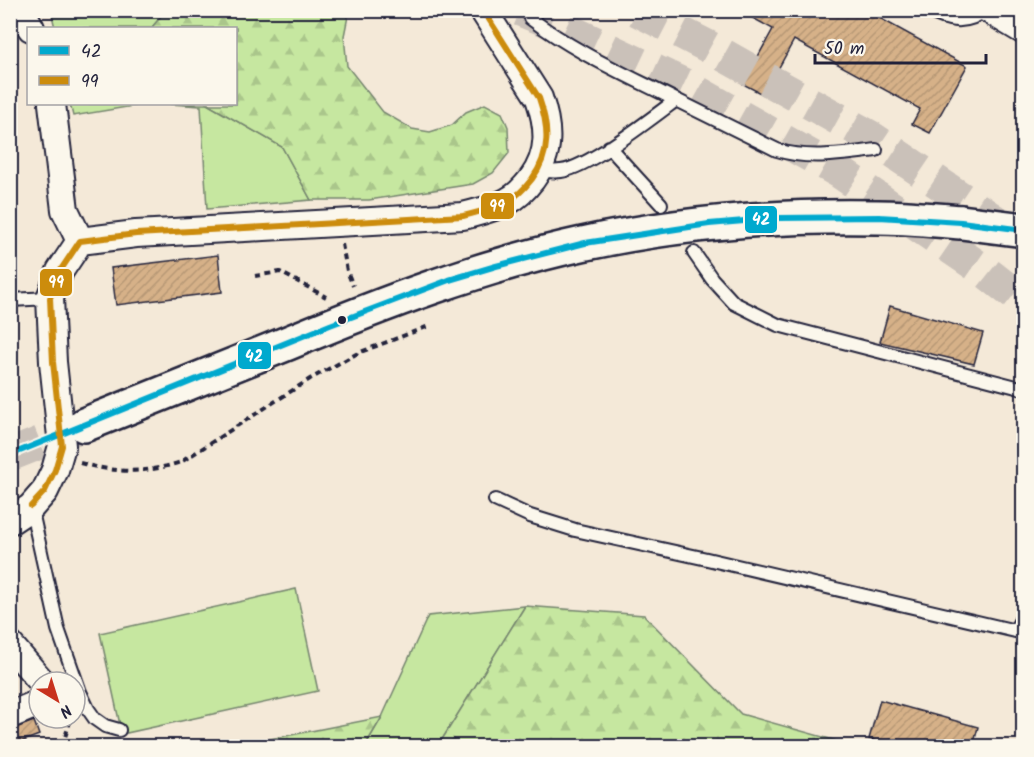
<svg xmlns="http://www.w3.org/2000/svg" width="1034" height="757" viewBox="0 0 1034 757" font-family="Kalam,sans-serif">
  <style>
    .grass { fill: #c6e7a0; stroke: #74846e; stroke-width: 1.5 }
    .forest { fill: url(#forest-firs); stroke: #74846e; stroke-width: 1.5 }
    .building { fill: url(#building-hatch); stroke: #22223b; stroke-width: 1.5 }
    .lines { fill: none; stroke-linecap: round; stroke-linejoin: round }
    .secondary-tunnel { stroke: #cac1b9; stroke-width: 33; stroke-dasharray: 33 16; stroke-linecap: butt }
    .highway-tunnel { stroke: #cac1b9; stroke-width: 33; stroke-dasharray: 33 16; stroke-linecap: butt }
    .lane-casing { stroke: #22223b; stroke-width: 16 }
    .street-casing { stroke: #22223b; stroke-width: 30 }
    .secondary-casing { stroke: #22223b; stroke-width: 38 }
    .path { stroke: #22223b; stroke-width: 4; stroke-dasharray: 6 4.5; stroke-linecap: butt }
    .lane { stroke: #fbf7ec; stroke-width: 12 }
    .street { stroke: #fbf7ec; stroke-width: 26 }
    .secondary { stroke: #fbf7ec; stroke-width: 33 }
    .secondary-bridge-casing { stroke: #22223b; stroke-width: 38; stroke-linecap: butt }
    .secondary-bridge { stroke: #fbf7ec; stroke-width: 33 }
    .bus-1-casing { stroke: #fbf7ec; stroke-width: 10 }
    .bus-2-casing { stroke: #fbf7ec; stroke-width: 10 }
    .bus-1 { stroke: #00a9ce; stroke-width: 6 }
    .bus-2 { stroke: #cc8c0c; stroke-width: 6 }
    .bus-dot { fill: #22223b; stroke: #fbf7ec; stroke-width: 2 }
    .line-badge { stroke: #fbf7ec; stroke-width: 2 }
    .badge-label { font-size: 16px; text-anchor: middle; font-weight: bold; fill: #fff }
  </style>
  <defs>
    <pattern id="forest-firs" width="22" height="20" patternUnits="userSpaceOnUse" patternTransform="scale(1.5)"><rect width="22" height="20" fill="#c6e7a0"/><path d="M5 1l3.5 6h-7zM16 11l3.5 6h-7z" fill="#aac68b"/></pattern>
    <pattern id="building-hatch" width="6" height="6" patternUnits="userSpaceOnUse" patternTransform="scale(1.5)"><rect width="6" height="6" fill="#d6b188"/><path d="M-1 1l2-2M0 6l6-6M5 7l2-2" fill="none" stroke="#b79876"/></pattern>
  </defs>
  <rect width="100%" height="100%" fill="#f4e9d8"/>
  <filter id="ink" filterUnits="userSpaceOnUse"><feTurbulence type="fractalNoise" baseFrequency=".0167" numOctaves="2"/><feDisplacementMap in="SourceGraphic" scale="12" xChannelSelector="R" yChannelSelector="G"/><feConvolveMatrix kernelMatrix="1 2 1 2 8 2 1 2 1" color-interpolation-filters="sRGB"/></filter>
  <g filter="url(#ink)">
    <path class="grass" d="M51,11H166L153,26V28H55Z
      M70,104H145L73,116Z
      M170,104H207L282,147L311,200L207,209L201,106Z
      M296,589L318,691L122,734L100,633Z
      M525,606L438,746H365L382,717L428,616Z"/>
    <path class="forest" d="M166,10L352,11L348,16L344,36L347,66L383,112L412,129L430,132L452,125L466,112L485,104L502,113L508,127L509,153L493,173L473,184L369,200H311L282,147L207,104H236V28H153V26Z
      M525,606L644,615L741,714L855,746H581L580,745L565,746H438Z
      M382,717L365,746H235Z"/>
    <path class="building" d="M738,10H865L967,66L930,133L912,124L920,109L794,40L764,95L743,84L773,29Z
      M218,255L222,292L116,305L111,268Z
      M890,306L983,333L974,364L880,342Z
      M880,700L978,727L973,747H897L869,739Z
      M34,721L39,735L10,746V730Z"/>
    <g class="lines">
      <path class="secondary-tunnel" d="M10,455L84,425"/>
      <path class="highway-tunnel" d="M520,10L553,23L685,85L841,173L986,272L1024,302
        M637,10L709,47L869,136L1013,233"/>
      <g class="lane-casing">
        <path id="lane" d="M927,10C947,21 966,26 985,10
          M530,18C574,52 627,75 676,100
          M609,147L661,204
          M538,170C545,171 554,172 561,171C588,168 652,118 676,100L777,150C808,160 844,154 876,150
          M694,253L712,279L734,303L778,325L1024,389
          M10,300L50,298
          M495,500L530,516L575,530L707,559L1024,633
          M31,507L58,629L80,692L88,709L95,719L105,726L119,730
          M1015,631L1024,614"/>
      </g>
      <g class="street-casing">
        <path id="street" d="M21,10L31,28
          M989,10L1024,31
          M52,104L65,210L80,241
          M10,521L31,507L45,491L55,470L62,446L53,362L50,298L60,271L80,241L136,234L463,216C478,212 494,209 508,201C518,196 525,188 532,179C551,153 549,127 539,98L483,10
          M10,645L42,682
          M10,715L39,703"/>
      </g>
      <g class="secondary-casing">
        <path id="secondary" d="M84,425C152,398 220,370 288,343C384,303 481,266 582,244C679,223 780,215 878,217C906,217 933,220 961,222"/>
      </g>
      <path class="path" d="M342,244L347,271L353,286
        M255,276L280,272L326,297
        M80,463C117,473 144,474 181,462L310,379L358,353L429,326
        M62,746L70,722L69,718"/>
      <use href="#lane" class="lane"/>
      <use href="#street" class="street"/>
      <use href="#secondary" class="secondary"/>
      <g class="secondary-bridge-casing">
        <path id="secondary-bridge" d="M961,222L1024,230"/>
      </g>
      <use href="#secondary-bridge" class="secondary-bridge"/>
      <g class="bus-1-casing">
        <path id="bus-1" d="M10,455L330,325L449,280L496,266L585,243L709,224L779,218L879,217L961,222L1024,230"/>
      </g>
      <g class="bus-2-casing">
        <path id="bus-2" d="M31,506L45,491L55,470L62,446L53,362L50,298L60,271L80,241L136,234L463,216C478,212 494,209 508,201C518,196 525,188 532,179C551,153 549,127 539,98L483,10"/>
      </g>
      <use href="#bus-1" class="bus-1"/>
      <use href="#bus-2" class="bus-2"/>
    </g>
  </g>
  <circle class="bus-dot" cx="342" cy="320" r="5"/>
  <g class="line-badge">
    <rect x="480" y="192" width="35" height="28" rx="6" fill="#cc8c0c"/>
    <rect x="744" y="205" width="34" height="29" rx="6" fill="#00a9ce"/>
    <rect x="39" y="268" width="34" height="29" rx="6" fill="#cc8c0c"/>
    <rect x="237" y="341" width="35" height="29" rx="6" fill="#00a9ce"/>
  </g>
  <g class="badge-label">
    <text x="497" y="212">99</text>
    <text x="761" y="225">42</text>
    <text x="56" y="288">99</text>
    <text x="254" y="362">42</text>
  </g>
  <rect width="1034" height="757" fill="none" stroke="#fbf7ec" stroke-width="36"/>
  <rect x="18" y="18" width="998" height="721" fill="none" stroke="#22223b" stroke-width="2" filter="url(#ink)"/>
  <rect x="27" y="27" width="210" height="78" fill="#fbf7ec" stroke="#a4a2a5" stroke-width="1.5"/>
  <rect x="39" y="46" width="30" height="9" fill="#00a9ce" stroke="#a4a2a5" stroke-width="1.5"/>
  <text x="81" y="57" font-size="18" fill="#22223b">42</text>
  <rect x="39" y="76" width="30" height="9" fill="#cc8c0c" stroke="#a4a2a5" stroke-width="1.5"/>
  <text x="81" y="87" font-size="18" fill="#22223b">99</text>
  <g transform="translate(57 700) rotate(142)"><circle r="28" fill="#fbf7ec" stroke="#a4a2a5" stroke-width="1.5"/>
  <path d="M0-4.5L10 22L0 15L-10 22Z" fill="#c8321e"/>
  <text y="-9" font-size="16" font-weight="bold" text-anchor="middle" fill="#22223b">N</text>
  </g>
  <path d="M815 54v9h171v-9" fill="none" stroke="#22223b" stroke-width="3"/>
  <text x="824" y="54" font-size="18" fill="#22223b" stroke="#fbf7ec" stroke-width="4.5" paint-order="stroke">50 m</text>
</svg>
